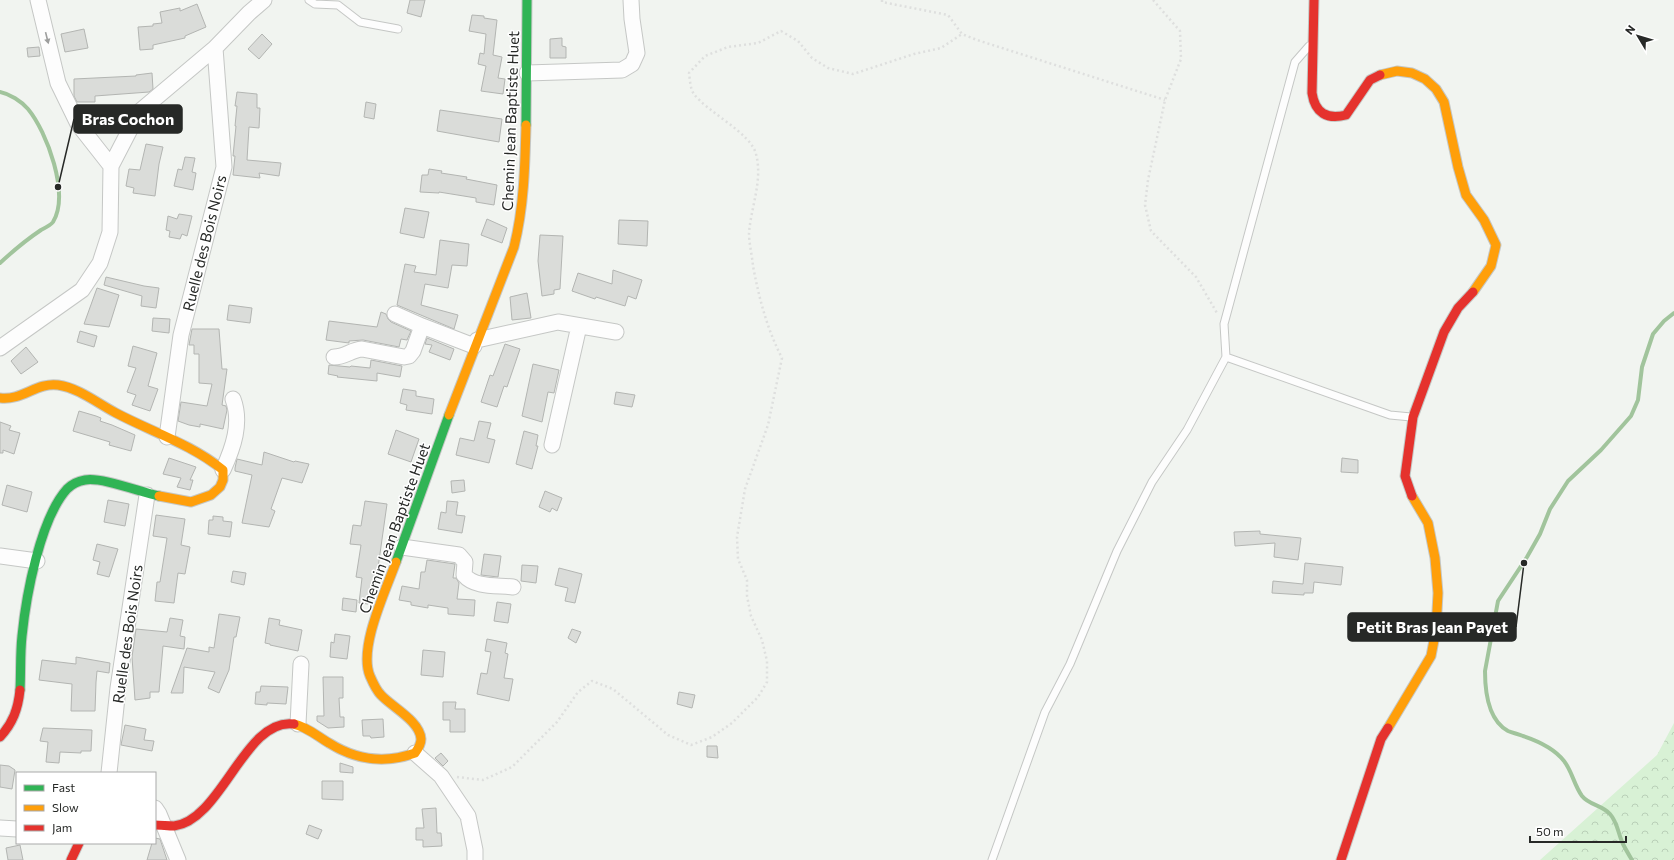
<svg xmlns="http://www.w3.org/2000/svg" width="1674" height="860" viewBox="0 0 1674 860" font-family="Commissioner,sans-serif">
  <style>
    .forest { fill: url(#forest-crowns) }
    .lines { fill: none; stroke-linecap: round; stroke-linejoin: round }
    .stream { stroke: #a1c49c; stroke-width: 4 }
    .building { fill: #dadcd9; stroke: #b3b5b2 }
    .lane-casing { stroke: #c5c7c5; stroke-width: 9 }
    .street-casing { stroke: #c5c7c5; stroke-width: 17 }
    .fast-casing { stroke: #c5c7c5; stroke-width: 11 }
    .slow-casing { stroke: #c5c7c5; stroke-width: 11 }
    .jam-casing { stroke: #c5c7c5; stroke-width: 11 }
    .path { stroke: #dedfde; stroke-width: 2.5; stroke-dasharray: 2 3; stroke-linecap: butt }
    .lane { stroke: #fdfdfd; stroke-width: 7 }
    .street { stroke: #fdfdfd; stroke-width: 15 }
    .fast { stroke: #30b455; stroke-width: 9 }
    .slow { stroke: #ff9f0a; stroke-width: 9 }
    .jam { stroke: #e5322d; stroke-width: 9 }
    .oneway { fill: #9d9e9d }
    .labels { text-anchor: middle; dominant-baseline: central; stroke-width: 3; stroke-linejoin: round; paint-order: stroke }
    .street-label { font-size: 15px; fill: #272927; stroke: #fff }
    .leader { fill: none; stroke: #272927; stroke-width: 1.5 }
    .callout-dot { fill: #272927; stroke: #fff; stroke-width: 1.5 }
    .callout { fill: #272927; stroke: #272927; stroke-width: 1.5 }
    .callout-label { font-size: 16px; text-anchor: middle; font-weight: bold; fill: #fff }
  </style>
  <defs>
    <pattern id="forest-crowns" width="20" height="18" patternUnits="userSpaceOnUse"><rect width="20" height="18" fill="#d8f1d5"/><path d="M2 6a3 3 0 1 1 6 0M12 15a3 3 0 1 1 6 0" fill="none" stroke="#b9cfb7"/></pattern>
  </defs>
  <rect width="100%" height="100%" fill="#f1f4f0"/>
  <path class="forest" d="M1674,723V860H1540L1657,755Z"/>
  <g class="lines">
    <path class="stream" d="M0,92C10,94 21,101 28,109C47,132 70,194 53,222C51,225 45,228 41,230C26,240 13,251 0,263
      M1632,860C1629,855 1626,850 1623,844C1618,834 1618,823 1610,814C1602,805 1589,805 1582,796C1574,785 1572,771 1564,761C1554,748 1538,741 1523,736C1518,734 1513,733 1508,731C1488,720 1485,692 1485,671L1498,601L1527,557L1540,534L1550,509L1568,481L1601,450L1631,416L1638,400L1642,367L1653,334L1664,321L1674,313"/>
  </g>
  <path class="building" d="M410,0H425L421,17L407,13Z
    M197,4L206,27L185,36V38L153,45V49L140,50L138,27L153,26V24L162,23L160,12L180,8V11Z
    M472,15L484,16V18L497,20L493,55L502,57L498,78L505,79L503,94L481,91L486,66L478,64L480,53L484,54L486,34L469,31Z
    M84,29L88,48L65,52L61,34Z
    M262,34L272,44L259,59L248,49Z
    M562,38V46L566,47V58H550V39Z
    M39,47L40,56L28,57L27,48Z
    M152,73L153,89L149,92L95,96V102H77L74,96V79L136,76V75Z
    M237,92L257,94V108H260L259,128L249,127L247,160L281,163L279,176L259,173L260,178L233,175L235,156H233L236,126H235L237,106H235Z
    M366,102L376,104L374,119L364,117Z
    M440,110L502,119L499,142L437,131Z
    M146,144L163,147L159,164L155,196L133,193L134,188L126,186L129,169L140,170Z
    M185,157L195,158L192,172L196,173L193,190L174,186L178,169L182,170Z
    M429,169L442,171L441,173L467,177L466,179L497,185L494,205L476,202V198L439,192V193L420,192L422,175H428Z
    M405,208L429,212L424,238L400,233Z
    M179,214L192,216L187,236L182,234L180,239L169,237L170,231L166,230L168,216L177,219Z
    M487,219L507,228L502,243L481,235Z
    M619,220L648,221L647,246L618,244Z
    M540,235L563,236L560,289L554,290V294L542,296L538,261Z
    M440,240L469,244L467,266L452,265L448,288L425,284L421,305L458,315L454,329L397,305L405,264L416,266L414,272L436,275Z
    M613,270L642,280L636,299L628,296L625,306L596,297L595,299L572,291L578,273L612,284Z
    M106,277L144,286L159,288L156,308L141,306L142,296L104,285Z
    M97,288L119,295L109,327L84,324Z
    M527,293L531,318L512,320L510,297Z
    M229,305L252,308L250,323L227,320Z
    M381,312L386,314L388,319L391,322L411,331L407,340L401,339L399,347L363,340L349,341V343L326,340L329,321L377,327Z
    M153,318L170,319L169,333L152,331Z
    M192,329H219L222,369H227L222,405L226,406L227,410L223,429L200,424V427L189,425L178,421L181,402L207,406L212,384L199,383V354H194V345H189Z
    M80,331L97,336L94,347L77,342Z
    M427,338L454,349L450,360L429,352L432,345L425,344Z
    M505,344L520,349L507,387L504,386L497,407L481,402L490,375L493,376Z
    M133,346L157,353L148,386L158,389L150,411L132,405L136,395L127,392L136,368L128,366Z
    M26,347L38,362L21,374L11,361Z
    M371,360L402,366L400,377L377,373V381L337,377L338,376L328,374L329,365L350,367L351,366L370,368Z
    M533,364L559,370L554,393L548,392L542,422L522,416Z
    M403,389L416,391V396L434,399L432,414L406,410L407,405L400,403Z
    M616,392L635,395L632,407L614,404Z
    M79,411L96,416L101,418L100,421L112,425L135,435L131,451L109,445L110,442L73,431Z
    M479,421L491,423L487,438L495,440L489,463L456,455L460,438L474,441Z
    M0,422L11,426L9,430L20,433L14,454L3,450V453H0Z
    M396,430L419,439L411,462L388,454Z
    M524,431L538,435L536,446H538L532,469L516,464Z
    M264,452L294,462L295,461L309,464L302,483L282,478L271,509L275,511L269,527L242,523L252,475L235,471V468L237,459L262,465Z
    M169,458L196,467L190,480H193L190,490L177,487L181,478L163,474Z
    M1342,458L1358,460V473L1341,472Z
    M464,480L465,491L452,493L451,481Z
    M7,485L32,492L27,512L2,505Z
    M545,491L562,498L557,511L552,508L550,512L539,507Z
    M108,500L129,504L125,526L104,522Z
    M365,501L387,504L376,582L368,604L359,603L362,578L356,577L361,545L350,544L353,525L361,526Z
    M447,501L458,502L456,515L465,516L462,533L438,529L441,512L446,513Z
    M156,515L185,519L181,545L190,547L185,574L178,573L174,603L155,601L157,582H160L167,538L153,536Z
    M213,516L223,517V521L232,522L230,537L208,534L209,520H213Z
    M1260,531V534L1301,538L1298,560L1274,557L1275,543L1235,546L1234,532Z
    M97,544L118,549L109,577L97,574L100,562L93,560Z
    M484,554L501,556L498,577L481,575Z
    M427,560L455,564L453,578H456L459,583L457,599L475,600L474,616L448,614V608L428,605V608L411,605V602L399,600L402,586L419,589L421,572H425Z
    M1305,563L1343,567L1341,585L1314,582L1313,593H1304V595L1272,593L1273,581L1303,584Z
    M522,565L538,566L536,583L521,581Z
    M559,568L582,574L575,603L565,601L568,588L555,585Z
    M233,571L246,573L244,585L231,582Z
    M343,598L357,600L356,612L342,610Z
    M497,602L511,604L508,623L494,621Z
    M219,614L240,617L236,637H234L229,670L219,693L208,688L215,672L184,667L183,693H171L187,648L209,652V647L214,648Z
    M170,618L183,620L180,636L185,637L184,649L163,646L159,692H150V698L135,700L132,657L136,629L167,632Z
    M269,618L280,620L279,625L302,630L298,651L270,645V644L265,643Z
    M572,629L581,632L576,643L568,638Z
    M335,634L350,636L347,659L330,657L331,642L334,643Z
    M487,639L507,643L505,653L508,654L504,678L513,679L509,701L477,694L481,673L487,674L491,652L485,651Z
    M423,650L445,652L443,677L421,675Z
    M76,657L110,663L109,673L97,671L96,682L95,711H71L72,684L39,680L42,660L76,664Z
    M323,677H343V698H339L340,717H344V727L328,728L317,721V716H324Z
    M261,686L288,687L286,704L267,703V705L255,704L256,692H260Z
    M679,692L695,695L692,708L677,704Z
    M443,702H456L455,709H465V732H450V720H443Z
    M383,719L384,737L371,738L370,736H363L362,720Z
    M125,725L146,729L144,740L154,741L152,751L121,745Z
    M43,728L92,730L91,751H81V753L60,752L59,763L46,762L48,742L40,741Z
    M707,746H717L718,758L707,757Z
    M441,753L448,761L443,766L435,758Z
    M340,763L353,767V773L340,772Z
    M0,765L9,766L15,770L12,789L0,787Z
    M322,781H343V800L322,799Z
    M436,808L437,833H441L442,846L423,847V840H416V828H424L422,809Z
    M309,825L322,830L318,839L306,834Z
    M155,838L160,839L167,860H147L152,843H155Z
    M20,845L23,860H8L6,848Z"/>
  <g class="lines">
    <g class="lane-casing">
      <path id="lane" d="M309,0L315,4L338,5L360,22L398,29
        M1226,357L1224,324L1295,62L1309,46
        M992,860L1045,712L1070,664L1117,551L1152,482L1187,430L1226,357L1390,415L1411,417"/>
    </g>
    <g class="street-casing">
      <path id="street" d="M38,0L58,83L78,124L111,166
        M527,73L622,70L632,64L637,53L632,19L631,0
        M395,314L422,326L474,346
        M477,340L558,322L616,332
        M0,348L82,290L100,263L110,232L111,166L139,112L215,48L249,13L264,0
        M334,357C345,357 351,350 362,349L404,357L409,356L413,351L422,326
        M167,437L181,335L224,167L215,48
        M552,445L579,326
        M223,470C233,448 242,423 233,399
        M402,547L459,555L465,562L464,575C475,588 497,585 513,587
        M0,556L37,561
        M298,724L301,664
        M415,753L441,776L468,816L475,850V860
        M109,773L118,688L147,495
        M155,808L159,814L178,860
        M0,828L17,829"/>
    </g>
    <g class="fast-casing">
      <path id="fast" d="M526,125L527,0
        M396,562L449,415
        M20,690C21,672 20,654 22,636C26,596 40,519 67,489C72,484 79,481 85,480C102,477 140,492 159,496"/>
    </g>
    <g class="slow-casing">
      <path id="slow" d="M1380,75L1397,71L1412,73L1425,79L1436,89L1444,102L1458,167L1466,195L1484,220L1496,245L1491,266L1473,292
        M0,398C22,401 37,382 58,385C79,388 97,403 116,413C152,432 191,444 223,470V480L220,487L211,495L191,502L159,496
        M449,415L514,247C524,207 525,166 526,125
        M294,724C307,727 317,736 329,743C356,760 385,764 415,753C418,749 421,744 421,739C420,721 392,707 381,695C376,690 373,683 370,676C358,648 386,590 396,562
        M1388,728L1431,656L1436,630L1438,593L1435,558L1428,523L1412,496"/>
    </g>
    <g class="jam-casing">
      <path id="jam" d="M1314,0L1312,93C1315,113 1327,120 1346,115L1370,80L1380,75
        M1412,496L1405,476L1413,417L1444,332L1458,308L1473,292
        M0,737C13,723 18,709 20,690
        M155,825C161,825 168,826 174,826C222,820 245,717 294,724
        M71,860L79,843
        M1341,860L1381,739L1388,728"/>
    </g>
    <path class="path" d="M882,0V2L948,15L962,34L977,40L1165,100
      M1153,0L1180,31L1181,59L1165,100L1148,180L1145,205L1151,231L1196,277L1217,313
      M457,777L483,780L512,767L557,722L578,692L592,681L613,689L668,735L691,745L712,737L732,723L758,697L767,682V661L762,640L751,616L747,596V580L738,559L737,537L745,489L768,425L782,358C767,329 759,298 753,266C752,255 749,243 749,233C751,207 763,180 756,154C751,133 707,112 694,94C690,89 690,79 689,73L705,56L728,47L758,43L781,31L798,41L812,58L828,68L853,74L914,54L941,48L962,34"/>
    <use href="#lane" class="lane"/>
    <use href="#street" class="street"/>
    <use href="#fast" class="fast"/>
    <use href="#slow" class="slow"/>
    <use href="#jam" class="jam"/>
  </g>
  <defs><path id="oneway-solid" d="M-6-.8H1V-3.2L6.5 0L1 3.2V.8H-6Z"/></defs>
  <use class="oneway" href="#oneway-solid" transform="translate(47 38) rotate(76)"/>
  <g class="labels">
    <g class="street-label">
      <text transform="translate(510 121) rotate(-88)">Chemin Jean Baptiste Huet</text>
      <text transform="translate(204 243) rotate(-76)">Ruelle des Bois Noirs</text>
      <text transform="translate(394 528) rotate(-70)">Chemin Jean Baptiste Huet</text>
      <text transform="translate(127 634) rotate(-82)">Ruelle des Bois Noirs</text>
    </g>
  </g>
  <path class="leader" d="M58 187L74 119M1524 563L1516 627"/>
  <g class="callout-dot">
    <circle cx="58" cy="187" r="4"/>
    <circle cx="1524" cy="563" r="4"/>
  </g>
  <g class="callout">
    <rect x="74" y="105" width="108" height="28" rx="4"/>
    <rect x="1348" y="613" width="168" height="28" rx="4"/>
  </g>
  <g class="callout-label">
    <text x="128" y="125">Bras Cochon</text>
    <text x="1432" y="633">Petit Bras Jean Payet</text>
  </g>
  <rect x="16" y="772" width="140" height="72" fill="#ffffff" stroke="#a9a9a9"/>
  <rect x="24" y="785" width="20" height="6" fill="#30b455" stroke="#a9a9a9"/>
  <text x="52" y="792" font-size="12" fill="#272927">Fast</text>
  <rect x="24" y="805" width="20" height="6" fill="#ff9f0a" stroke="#a9a9a9"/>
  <text x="52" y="812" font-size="12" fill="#272927">Slow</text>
  <rect x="24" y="825" width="20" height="6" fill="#e5322d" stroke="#a9a9a9"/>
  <text x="52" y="832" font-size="12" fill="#272927">Jam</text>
  <g transform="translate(1638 36) rotate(308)" stroke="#ffffff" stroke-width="3" paint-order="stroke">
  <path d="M0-3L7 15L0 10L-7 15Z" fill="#272927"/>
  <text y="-6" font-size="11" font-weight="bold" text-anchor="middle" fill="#272927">N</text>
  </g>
  <path d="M1530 836v6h96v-6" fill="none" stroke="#272927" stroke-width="2"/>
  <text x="1536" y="836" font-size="12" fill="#272927" stroke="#ffffff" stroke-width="3" paint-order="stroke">50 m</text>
</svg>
